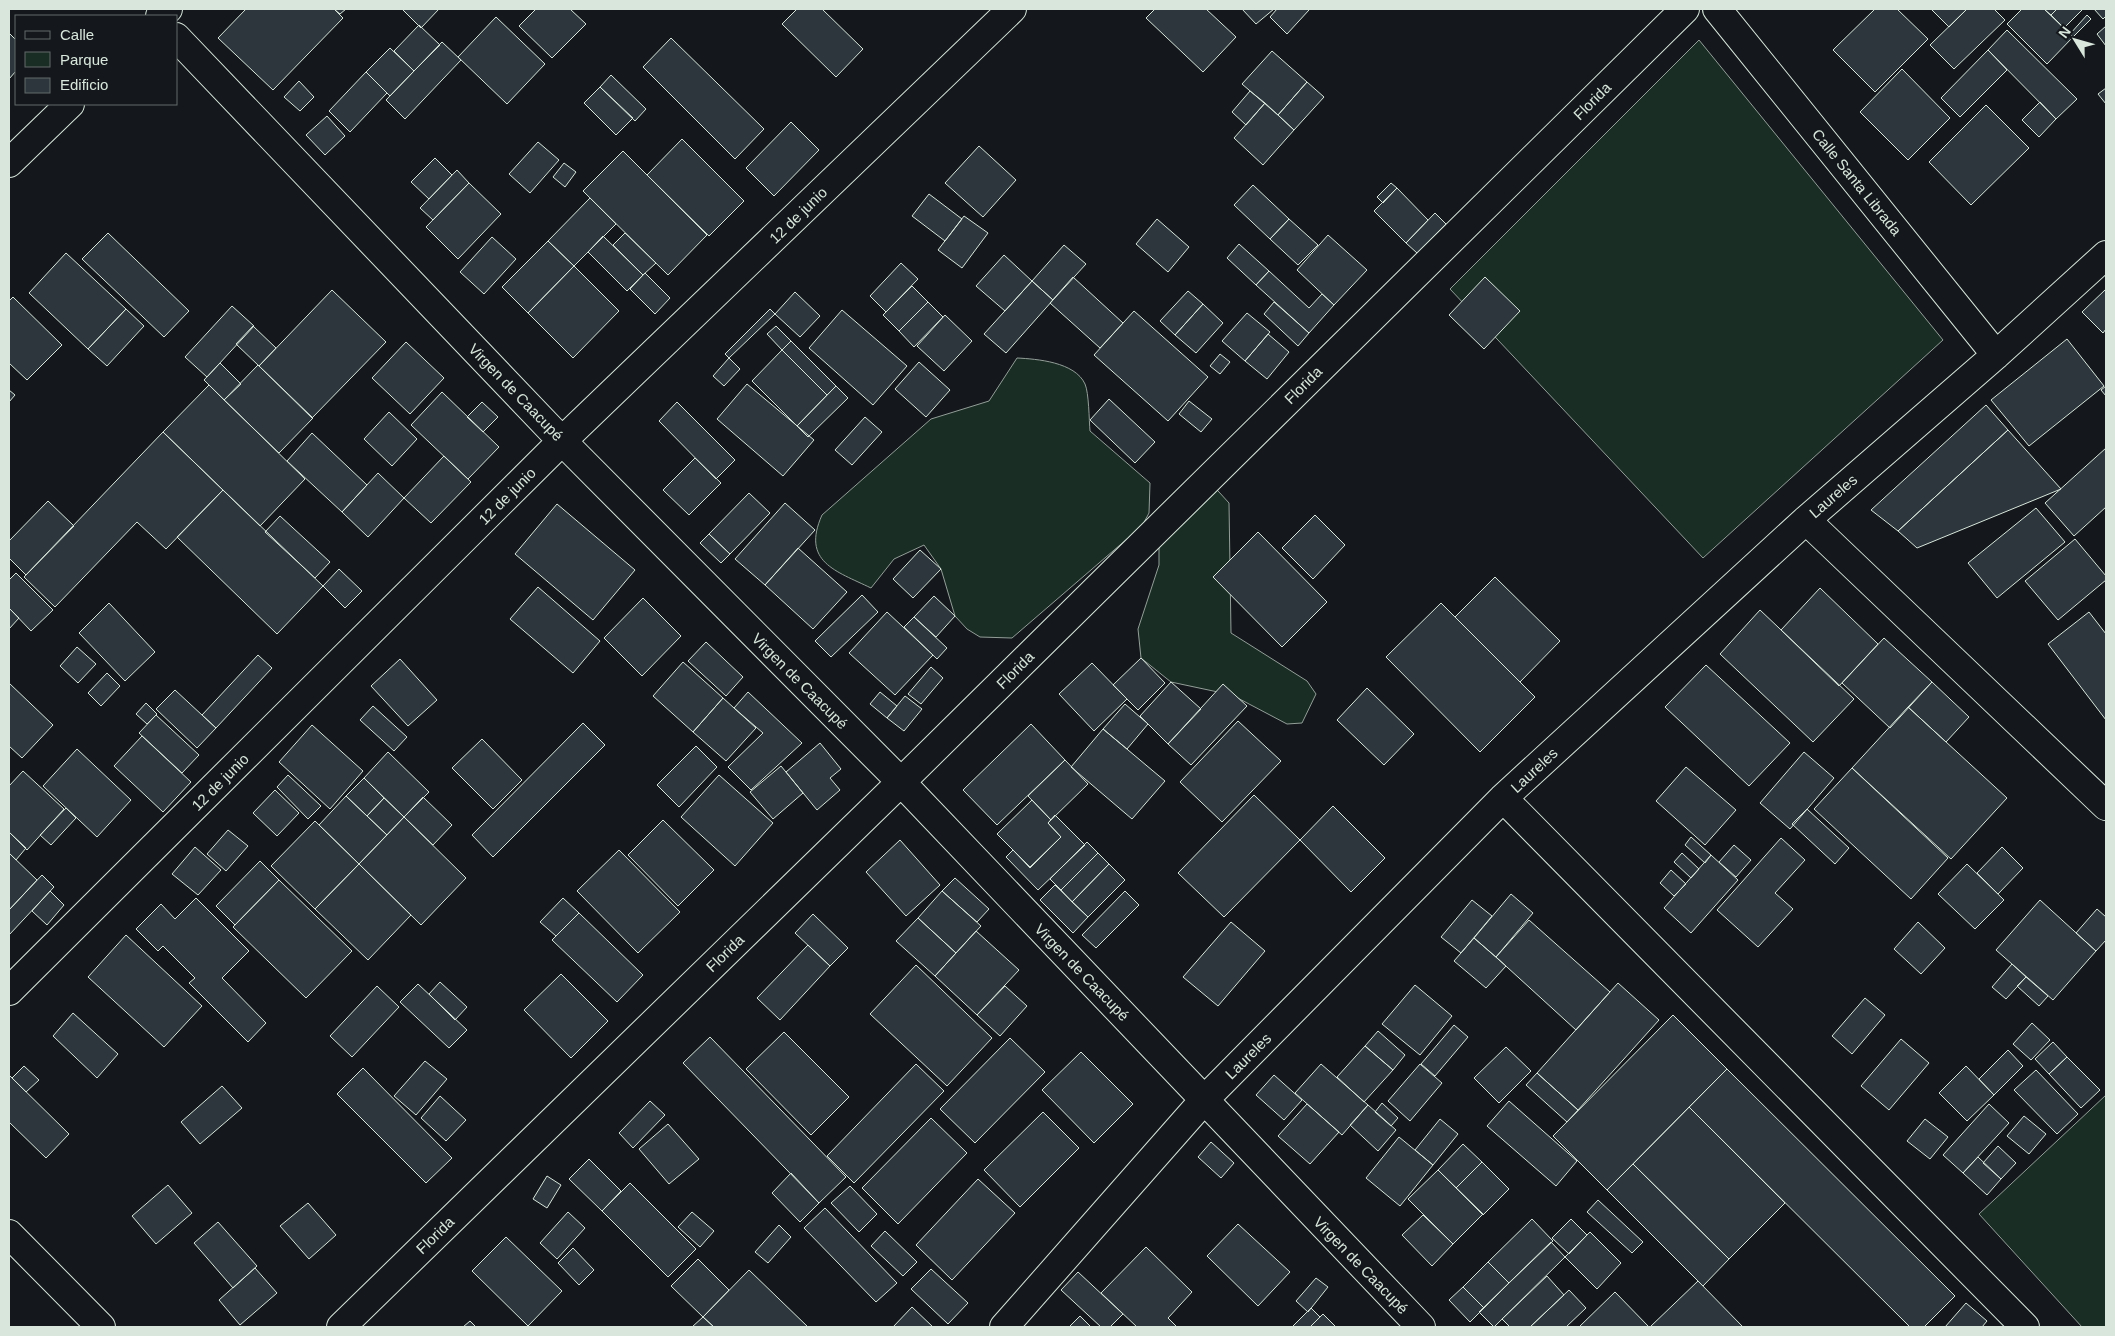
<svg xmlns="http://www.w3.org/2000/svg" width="2115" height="1336" viewBox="0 0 2115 1336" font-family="Arial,sans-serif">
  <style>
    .green { fill: #1a2d24; stroke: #939e99 }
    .building { fill: #2c363c; stroke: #d8e6dc }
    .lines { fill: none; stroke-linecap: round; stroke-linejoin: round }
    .minor-casing { stroke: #d8e6dc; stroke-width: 30 }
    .minor { stroke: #14181c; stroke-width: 28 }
    .labels { text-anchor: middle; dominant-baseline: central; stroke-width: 4; stroke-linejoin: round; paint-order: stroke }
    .street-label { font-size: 15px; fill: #d8e6dc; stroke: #14181c }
  </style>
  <rect width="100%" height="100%" fill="#14181c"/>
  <path class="green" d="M1699,40L1943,340L1703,558L1450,289Z
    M1017,358C1037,359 1075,362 1085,384C1089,393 1089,420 1090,431L1150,483L1149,513L1142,526L1012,638L980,637L967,629L955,616L941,569L924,545L894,559L871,588C836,571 801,562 822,515L931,419L989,401Z
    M1209,481L1229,503L1231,633L1307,681L1316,694L1302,723L1287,724L1232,695L1171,682L1141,658L1138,629L1159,565V512Z
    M2106,1095V1327H2082L1979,1214Z"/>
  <path class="building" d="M246,9H334L343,18L273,90L218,38Z
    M334,9H346L340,14Z
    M402,9H439L421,28Z
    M536,9H570L586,24L552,58L519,26Z
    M797,9H822L863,49L836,77L782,24Z
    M1155,9H1206L1236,37L1203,72L1146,18Z
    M1242,9H1274L1256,24Z
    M1277,9H1308L1309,10L1287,34L1270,17Z
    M1875,9H1897L1928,39L1875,92L1833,50Z
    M1931,9H1967L1949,27Z
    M1967,9H1994L2005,20L1954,69L1930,45Z
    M2022,9H2044L2073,37L2047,64L2007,24Z
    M2044,9H2057L2051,15Z
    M2057,9H2083L2064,28L2051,15Z
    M2094,9H2106V16L2103,19Z
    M2087,15L2091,19L2073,37L2070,34Z
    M496,17L545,64L507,104L458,57Z
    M419,25L440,45L414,71L394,51Z
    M2106,26V46L2097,34Z
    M2007,30L2077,99L2056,119L1988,50Z
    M9,33L16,40V71L9,79Z
    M671,38L764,129L735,159L643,67Z
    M442,42L461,60L405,119L386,100Z
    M390,48L414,71L390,96L366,72Z
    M1988,50L2007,70L1960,117L1941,98Z
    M1272,51L1307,82L1278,115L1242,84Z
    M1902,69L1950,118L1908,160L1860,112Z
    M366,72L387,93L350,132L329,111Z
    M611,75L646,109L635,121L600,87Z
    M299,81L314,97L300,111L284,97Z
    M1307,82L1324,97L1294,130L1278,115Z
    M600,87L633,118L616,135L584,103Z
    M2106,88V104L2098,94Z
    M1250,91L1265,103L1246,125L1232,112Z
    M2040,102L2056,119L2039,137L2022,120Z
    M1265,103L1294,130L1263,165L1234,138Z
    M1986,105L2029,148L1971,205L1929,162Z
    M327,116L345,136L325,155L306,135Z
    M791,122L819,150L774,196L746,168Z
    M682,139L744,201L709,236L647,175Z
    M538,142L559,160L530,193L509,174Z
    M979,146L1016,180L983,217L945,183Z
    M623,151L707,235L668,275L583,191Z
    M435,158L452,175L429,199L411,182Z
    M564,163L576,172L565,187L553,177Z
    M457,170L469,183L433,220L420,208Z
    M469,183L501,214L458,259L426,227Z
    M1391,183L1397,188L1383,203L1377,197Z
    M1253,185L1289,219L1270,239L1234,205Z
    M1397,188L1428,220L1406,243L1374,211Z
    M929,194L962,219L945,241L912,216Z
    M590,198L616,224L574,266L548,241Z
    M1435,213L1446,224L1417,253L1406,243Z
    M964,216L988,233L962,268L938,250Z
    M1157,219L1189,247L1168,272L1136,244Z
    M1289,219L1318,245L1298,265L1270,239Z
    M108,233L189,311L164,337L82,259Z
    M625,233L656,263L643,275L613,245Z
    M1328,235L1367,270L1334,305L1297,270Z
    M603,236L643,275L627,291L588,252Z
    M492,237L516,259L484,294L460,272Z
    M548,241L574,266L528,313L502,287Z
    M1239,244L1269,271L1256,285L1227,258Z
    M1064,245L1086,264L1053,300L1032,281Z
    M66,253L126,309L88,349L29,293Z
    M1004,255L1032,281L1005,311L976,286Z
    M901,263L918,279L886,312L870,296Z
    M574,266L619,311L573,358L528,313Z
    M1269,271L1309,308L1322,294L1334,305L1309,333L1256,285Z
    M645,273L670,298L655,314L630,289Z
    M1073,277L1123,323L1100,348L1050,303Z
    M1485,277L1520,311L1484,349L1449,315Z
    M1032,281L1053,300L1006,353L984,334Z
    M912,286L928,302L899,331L883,315Z
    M2106,289V329L2103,333L2082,312Z
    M332,290L386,342L312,418L259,366Z
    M1188,291L1203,304L1175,335L1160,321Z
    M795,292L820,316L800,337L775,314Z
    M13,297L62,345L27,380L9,363V301Z
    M928,302L943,317L914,347L899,331Z
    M1274,302L1309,333L1298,346L1264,314Z
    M1203,304L1223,323L1196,353L1175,335Z
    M232,306L254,326L207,377L185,357Z
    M126,309L144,326L107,366L88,349Z
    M770,309L775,314L729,358L725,354Z
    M842,310L907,366L873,405L809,348Z
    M1134,311L1208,377L1168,421L1094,355Z
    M1247,313L1270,332L1245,361L1222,341Z
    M945,315L972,341L944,371L917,346Z
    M253,326L276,348L259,366L236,344Z
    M776,326L791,341L782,350L767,334Z
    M1268,334L1289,352L1267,379L1245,361Z
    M2067,339L2104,386L2029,446L1991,400Z
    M791,341L836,386L827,395L782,350Z
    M406,342L444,378L410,414L372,378Z
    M782,350L827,395L797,426L752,381Z
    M1220,354L1230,362L1220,374L1210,366Z
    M729,358L740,369L724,386L713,376Z
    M919,362L950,390L926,417L895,389Z
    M220,363L241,384L224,400L204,380Z
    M258,365L313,418L279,453L224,400Z
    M747,384L814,440L783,476L717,419Z
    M209,385L305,479L260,526L163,432Z
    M836,386L848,398L808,437L797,426Z
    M2106,386V396L2101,390Z
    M9,390L15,395L9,402Z
    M442,392L499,447L468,479L411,425Z
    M1109,399L1155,442L1135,463L1090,420Z
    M1189,401L1212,419L1201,432L1179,414Z
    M482,402L498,417L483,432L467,417Z
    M677,402L735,460L716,479L659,421Z
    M1986,405L2008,430L1898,531L1871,510Z
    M389,412L417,439L392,466L364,439Z
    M865,417L882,432L852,465L835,450Z
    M2008,430L2061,489L1917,548L1898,531Z
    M163,432L223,490L166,549L137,522L55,607L24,577Z
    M312,433L367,485L342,512L287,461Z
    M2106,448V507L2074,536L2045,503Z
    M444,456L471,482L431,523L404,498Z
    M695,458L721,483L689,515L663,490Z
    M378,473L404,498L368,537L342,512Z
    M223,490L323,586L277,634L177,537Z
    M749,493L770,513L730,554L709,534Z
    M48,501L74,526L26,575L9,558V541Z
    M785,503L815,530L765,585L735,559Z
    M557,504L635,570L593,620L515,554Z
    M2036,508L2065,542L1997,598L1968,563Z
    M1315,515L1345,545L1313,579L1282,548Z
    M280,516L330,562L315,578L265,532Z
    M1258,532L1327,602L1282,647L1213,577Z
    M709,534L730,554L721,563L700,543Z
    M2075,539L2106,576V580L2058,620L2025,581Z
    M798,548L847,592L813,629L765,585Z
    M920,550L941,569L913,598L893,579Z
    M339,569L362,591L345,608L323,586Z
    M16,573L53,610L31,631L9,608V580Z
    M1495,577L1560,641L1520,682L1455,617Z
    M538,587L600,641L573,673L510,619Z
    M1820,588L1878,644L1839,686L1781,630Z
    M862,595L878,612L831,657L815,641Z
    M934,596L955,616L936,637L914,617Z
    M643,598L681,636L642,676L604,638Z
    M109,603L155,652L125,681L79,633Z
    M1441,603L1535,697L1480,752L1386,657Z
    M9,608L19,618L9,629Z
    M1760,610L1854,699L1813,742L1720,654Z
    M887,612L933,655L895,695L849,653Z
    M2089,612L2106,634V720L2048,644Z
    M914,617L947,648L937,659L904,627Z
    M1884,638L1932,682L1890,728L1842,683Z
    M706,642L743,677L726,696L688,661Z
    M77,647L96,664L78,683L60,666Z
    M258,655L272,668L216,728L202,715Z
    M1141,658L1165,683L1138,710L1113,685Z
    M400,659L437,700L408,726L371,686Z
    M683,662L723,698L693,732L653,696Z
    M1092,663L1127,699L1094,731L1059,694Z
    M1706,665L1790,743L1749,786L1665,707Z
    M931,667L943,678L921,704L908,694Z
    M107,673L120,686L101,706L88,693Z
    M1171,682L1201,709L1168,744L1140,716Z
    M1932,682L1969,717L1946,742L1908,707Z
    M9,683L53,725L22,758L9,746Z
    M1223,684L1247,706L1191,765L1168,744Z
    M1367,688L1414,734L1384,765L1337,720Z
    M175,690L216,728L197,748L156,709Z
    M748,692L802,743L751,790L728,767L763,733L734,708Z
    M880,692L897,706L887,718L870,704Z
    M905,696L922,709L904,731L887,718Z
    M723,698L756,728L726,761L693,732Z
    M146,703L157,714L147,724L136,714Z
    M1125,704L1148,724L1127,749L1103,729Z
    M373,706L407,737L394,751L360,720Z
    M1908,707L2007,798L1951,859L1852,768Z
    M156,715L199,755L182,773L139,733Z
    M1238,721L1281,761L1222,822L1180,782Z
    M583,723L605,745L493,857L472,835Z
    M1031,724L1065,760L997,825L963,790Z
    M312,725L363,771L330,809L279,762Z
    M1103,729L1165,781L1132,819L1071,767Z
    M142,736L191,782L163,812L114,766Z
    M482,739L522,780L493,809L452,768Z
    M820,743L841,769L830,778L840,790L817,810L786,772Z
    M696,746L717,767L679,807L657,785Z
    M77,749L131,800L97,837L43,786Z
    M388,752L429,792L404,817L364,778Z
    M1804,752L1834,778L1790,829L1760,803Z
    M1065,760L1088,784L1051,820L1028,796Z
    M781,766L803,793L773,819L750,792Z
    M1686,767L1736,810L1705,845L1656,801Z
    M1852,768L1948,858L1911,899L1814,809Z
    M23,771L64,809L27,850L9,832V786Z
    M288,775L321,806L308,819L277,787Z
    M719,775L773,823L735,866L681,817Z
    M364,778L384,798L367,816L346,796Z
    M275,790L299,813L277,836L253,813Z
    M1254,795L1300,840L1224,917L1178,873Z
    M346,796L387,835L359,864L319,825Z
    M423,797L452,825L433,845L404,817Z
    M384,798L404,817L387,835L367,816Z
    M1032,800L1051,820L1048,823L1061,837L1030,867L997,834Z
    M1333,806L1385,858L1351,892L1300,840Z
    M66,808L76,818L51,845L40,835Z
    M1807,809L1849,848L1835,864L1792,824Z
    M1055,815L1085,845L1038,890L1006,857L1013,850L1030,868L1061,837L1048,823Z
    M404,817L466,878L421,925L359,864Z
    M663,820L714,870L678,906L628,855Z
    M315,821L359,864L315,909L271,866Z
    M228,830L248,846L226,871L207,854Z
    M9,832L26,848L16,860L9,853Z
    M1691,837L1711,855L1705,863L1685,845Z
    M1781,838L1805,860L1775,893L1793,909L1758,947L1717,910Z
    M900,840L940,885L906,916L866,872Z
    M1087,842L1098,853L1061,890L1050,879Z
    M1734,845L1751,860L1736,877L1719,862Z
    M195,847L221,870L198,895L172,874Z
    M2002,847L2023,868L1998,894L1977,873Z
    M619,850L680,912L638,953L577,891Z
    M9,853L37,880L9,910Z
    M1098,853L1109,864L1072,902L1061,890Z
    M1682,853L1699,869L1691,878L1674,862Z
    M1711,855L1738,880L1691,933L1664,908Z
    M260,861L279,880L235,925L216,906Z
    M359,864L411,915L368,960L315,909Z
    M1109,864L1125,880L1088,917L1072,902Z
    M1967,864L2004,900L1975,929L1938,894Z
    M1671,870L1686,884L1674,896L1660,883Z
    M42,875L54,887L9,935V910Z
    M955,878L989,909L977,922L942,891Z
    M279,880L352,951L306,998L233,927Z
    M1055,885L1088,917L1073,933L1040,900Z
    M50,891L64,905L47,925L32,911Z
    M942,891L981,926L956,953L918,918Z
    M1125,891L1139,905L1096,948L1082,935Z
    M1511,894L1533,913L1496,957L1474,938Z
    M196,898L249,951L222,978L266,1023L248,1042L189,983L195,978L163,946L158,951L136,929L161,904L175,919Z
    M563,898L579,913L556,936L540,922Z
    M1472,900L1492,916L1461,953L1441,937Z
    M2040,900L2096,951L2053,1000L1996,950Z
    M2097,909L2106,917V940L2096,951L2076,933Z
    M579,913L643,975L617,1002L552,940Z
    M813,914L848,948L830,966L795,933Z
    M918,918L956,953L935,976L896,941Z
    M1529,920L1610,992L1576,1030L1496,957Z
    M1231,922L1265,951L1218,1006L1183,977Z
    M1918,922L1945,948L1921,974L1894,949Z
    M976,931L1019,970L977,1015L935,976Z
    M126,935L202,1006L164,1047L88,977Z
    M1474,938L1506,966L1486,988L1454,961Z
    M808,945L830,966L780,1020L757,998Z
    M2012,964L2026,977L2006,999L1992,987Z
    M916,965L992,1038L947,1086L870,1014Z
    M561,974L608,1021L571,1058L524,1010Z
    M2026,977L2048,996L2039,1006L2017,986Z
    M440,982L467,1007L455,1020L429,994Z
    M1618,983L1659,1020L1578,1110L1537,1073Z
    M418,984L467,1030L449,1048L400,1002Z
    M1415,985L1452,1016L1420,1055L1382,1024Z
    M377,986L399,1007L352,1057L330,1036Z
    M1005,986L1027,1006L1000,1036L977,1015Z
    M1865,998L1885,1015L1852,1054L1832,1036Z
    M73,1013L118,1054L97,1078L53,1036Z
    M1673,1015L1727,1069L1607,1190L1553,1136Z
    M2032,1023L2050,1040L2031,1060L2013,1044Z
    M1454,1025L1468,1037L1435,1076L1421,1064Z
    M1378,1031L1405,1055L1393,1070L1365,1046Z
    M784,1032L849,1097L811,1135L746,1069Z
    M710,1037L846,1177L819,1203L683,1063Z
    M1010,1038L1045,1072L975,1143L940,1109Z
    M1901,1039L1929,1063L1889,1110L1861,1086Z
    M2053,1042L2067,1057L2049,1074L2035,1059Z
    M1365,1046L1393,1070L1364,1102L1337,1077Z
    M1506,1047L1531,1071L1499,1103L1474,1078Z
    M2008,1050L2023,1066L1994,1095L1979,1079Z
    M1081,1052L1133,1104L1094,1143L1042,1090Z
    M2067,1057L2100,1090L2081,1108L2049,1074Z
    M425,1061L447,1079L416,1115L394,1096Z
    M916,1064L944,1091L854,1183L827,1156Z
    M1321,1064L1368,1105L1342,1135L1295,1093Z
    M1420,1064L1442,1083L1410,1121L1388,1101Z
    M24,1066L39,1080L26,1092L12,1078Z
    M1966,1066L1994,1095L1967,1121L1939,1093Z
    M363,1068L452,1158L426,1183L337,1094Z
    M1727,1069L1955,1296L1924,1327H1910L1689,1107Z
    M2036,1070L2078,1114L2057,1134L2014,1090Z
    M1537,1073L1578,1110L1567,1122L1526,1085Z
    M9,1075L69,1134L46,1158L9,1122Z
    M1274,1075L1302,1100L1284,1120L1256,1095Z
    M222,1086L242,1108L200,1144L181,1122Z
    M440,1096L466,1120L446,1141L421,1118Z
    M650,1101L665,1115L633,1148L619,1133Z
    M1509,1101L1577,1161L1556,1186L1487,1126Z
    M1382,1103L1398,1118L1391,1126L1375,1112Z
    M1307,1104L1339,1132L1310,1164L1278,1136Z
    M1989,1104L2009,1123L1963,1173L1943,1155Z
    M1368,1105L1396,1130L1378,1151L1350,1125Z
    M1689,1107L1785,1203L1729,1259L1633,1164Z
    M1043,1112L1079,1148L1020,1207L984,1170Z
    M2024,1116L2046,1134L2029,1154L2007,1136Z
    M931,1118L967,1153L898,1224L862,1188Z
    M1440,1119L1458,1134L1433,1165L1415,1150Z
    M1925,1119L1948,1137L1930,1159L1907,1141Z
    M668,1124L699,1159L669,1184L639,1149Z
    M1399,1137L1433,1165L1400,1206L1366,1178Z
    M1211,1142L1234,1163L1221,1178L1198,1157Z
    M1463,1144L1482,1162L1456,1188L1438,1170Z
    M1998,1146L2016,1163L2001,1179L1983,1163Z
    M1978,1157L2001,1179L1987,1195L1963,1173Z
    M589,1159L621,1191L602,1211L569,1179Z
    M1482,1162L1509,1189L1483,1215L1456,1188Z
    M1633,1164L1729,1259L1703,1286L1607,1190Z
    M1438,1170L1483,1214L1453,1244L1408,1199Z
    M791,1173L819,1203L800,1222L772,1193Z
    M547,1176L561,1185L547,1208L533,1199Z
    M978,1179L1015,1213L952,1280L916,1245Z
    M630,1183L696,1249L668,1277L602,1211Z
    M168,1185L192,1213L156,1244L132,1216Z
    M850,1186L877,1214L859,1232L831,1203Z
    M1598,1200L1643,1242L1632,1253L1587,1212Z
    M308,1203L336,1235L309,1259L280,1226Z
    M825,1208L897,1283L876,1302L804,1228Z
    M568,1212L585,1228L557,1259L540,1243Z
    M692,1212L714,1231L700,1247L678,1227Z
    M1423,1215L1453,1244L1432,1266L1402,1235Z
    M1532,1219L1553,1241L1509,1283L1488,1262Z
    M1571,1219L1587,1235L1569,1254L1552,1238Z
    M218,1222L257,1266L233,1288L194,1243Z
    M1238,1224L1290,1272L1258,1306L1207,1256Z
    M779,1225L791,1237L768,1263L755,1252Z
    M885,1231L917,1262L903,1276L871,1246Z
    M1590,1232L1621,1263L1597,1289L1565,1257Z
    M506,1237L562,1291L528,1326L472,1271Z
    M1551,1242L1565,1257L1494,1327L1479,1312Z
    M1146,1247L1192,1292L1168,1318L1177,1327H1137L1101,1293Z
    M573,1248L594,1270L579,1285L558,1263Z
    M698,1259L729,1290L703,1317L671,1286Z
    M1488,1262L1509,1283L1484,1308L1463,1287Z
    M255,1268L277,1293L240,1325L219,1300Z
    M931,1269L968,1303L948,1324L911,1289Z
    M749,1270L808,1327H714L703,1317Z
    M1078,1272L1123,1314L1110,1327H1101L1061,1290Z
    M1547,1276L1564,1295L1530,1327H1510L1502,1319Z
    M1316,1278L1328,1287L1308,1312L1296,1301Z
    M1698,1281L1743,1327H1650Z
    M1463,1287L1484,1308L1470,1322L1449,1300Z
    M1569,1290L1586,1308L1566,1327H1530Z
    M1615,1292L1649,1327H1579Z
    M1966,1303L1987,1321L1982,1327H1945Z
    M912,1307L933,1327H893Z
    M1311,1308L1320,1317L1310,1327H1292Z
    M1323,1314L1336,1327H1310Z
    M1080,1316L1091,1327H1069Z
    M703,1317L714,1327H692Z
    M470,1321L476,1327H463Z"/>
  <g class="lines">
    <g class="minor-casing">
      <path id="minor" d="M1717,9L1996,355
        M160,16L168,9
        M176,37L562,441L901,782L1421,1327
        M9,163L70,104
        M1806,520L2106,806
        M1503,798L2025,1327
        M9,991L562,441L1012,9
        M9,1234L101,1327
        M341,1327L901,782L1685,9
        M1004,1327L1204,1100L1503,798L1806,520L1996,355L2106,255"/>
    </g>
    <use href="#minor" class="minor"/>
  </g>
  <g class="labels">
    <g class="street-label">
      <text transform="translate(1592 101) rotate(-45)">Florida</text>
      <text transform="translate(1857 182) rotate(51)">Calle Santa Librada</text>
      <text transform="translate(798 215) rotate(-44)">12 de junio</text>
      <text transform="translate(1303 385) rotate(-45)">Florida</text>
      <text transform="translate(516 392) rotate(46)">Virgen de Caacupé</text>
      <text transform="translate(507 496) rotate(-45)">12 de junio</text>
      <text transform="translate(1833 496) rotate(-41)">Laureles</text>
      <text transform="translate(1015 670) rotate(-45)">Florida</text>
      <text transform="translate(800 681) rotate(45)">Virgen de Caacupé</text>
      <text transform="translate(1534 770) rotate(-43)">Laureles</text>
      <text transform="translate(220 782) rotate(-45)">12 de junio</text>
      <text transform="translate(725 953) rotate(-44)">Florida</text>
      <text transform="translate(1082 972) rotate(46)">Virgen de Caacupé</text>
      <text transform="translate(1248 1056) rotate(-45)">Laureles</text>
      <text transform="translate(435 1235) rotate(-44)">Florida</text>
      <text transform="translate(1361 1265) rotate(46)">Virgen de Caacupé</text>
    </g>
  </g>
  <rect width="2115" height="1336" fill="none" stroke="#d8e6dc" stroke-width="20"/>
  <rect x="15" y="15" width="162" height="90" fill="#14181c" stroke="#626a69"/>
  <rect x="25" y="31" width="25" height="8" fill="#14181c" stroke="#626a69"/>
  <text x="60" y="40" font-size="15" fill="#d8e6dc">Calle</text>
  <rect x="25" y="52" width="25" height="15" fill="#1a2d24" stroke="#626a69"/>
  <text x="60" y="65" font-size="15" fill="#d8e6dc">Parque</text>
  <rect x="25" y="78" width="25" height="15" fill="#2c363c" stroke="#626a69"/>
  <text x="60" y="90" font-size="15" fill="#d8e6dc">Edificio</text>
  <g transform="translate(2075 40) rotate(307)" stroke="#14181c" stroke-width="4" paint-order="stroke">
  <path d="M0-4L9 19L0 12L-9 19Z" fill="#d8e6dc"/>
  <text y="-8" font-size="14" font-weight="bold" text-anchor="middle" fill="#d8e6dc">N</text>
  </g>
</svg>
